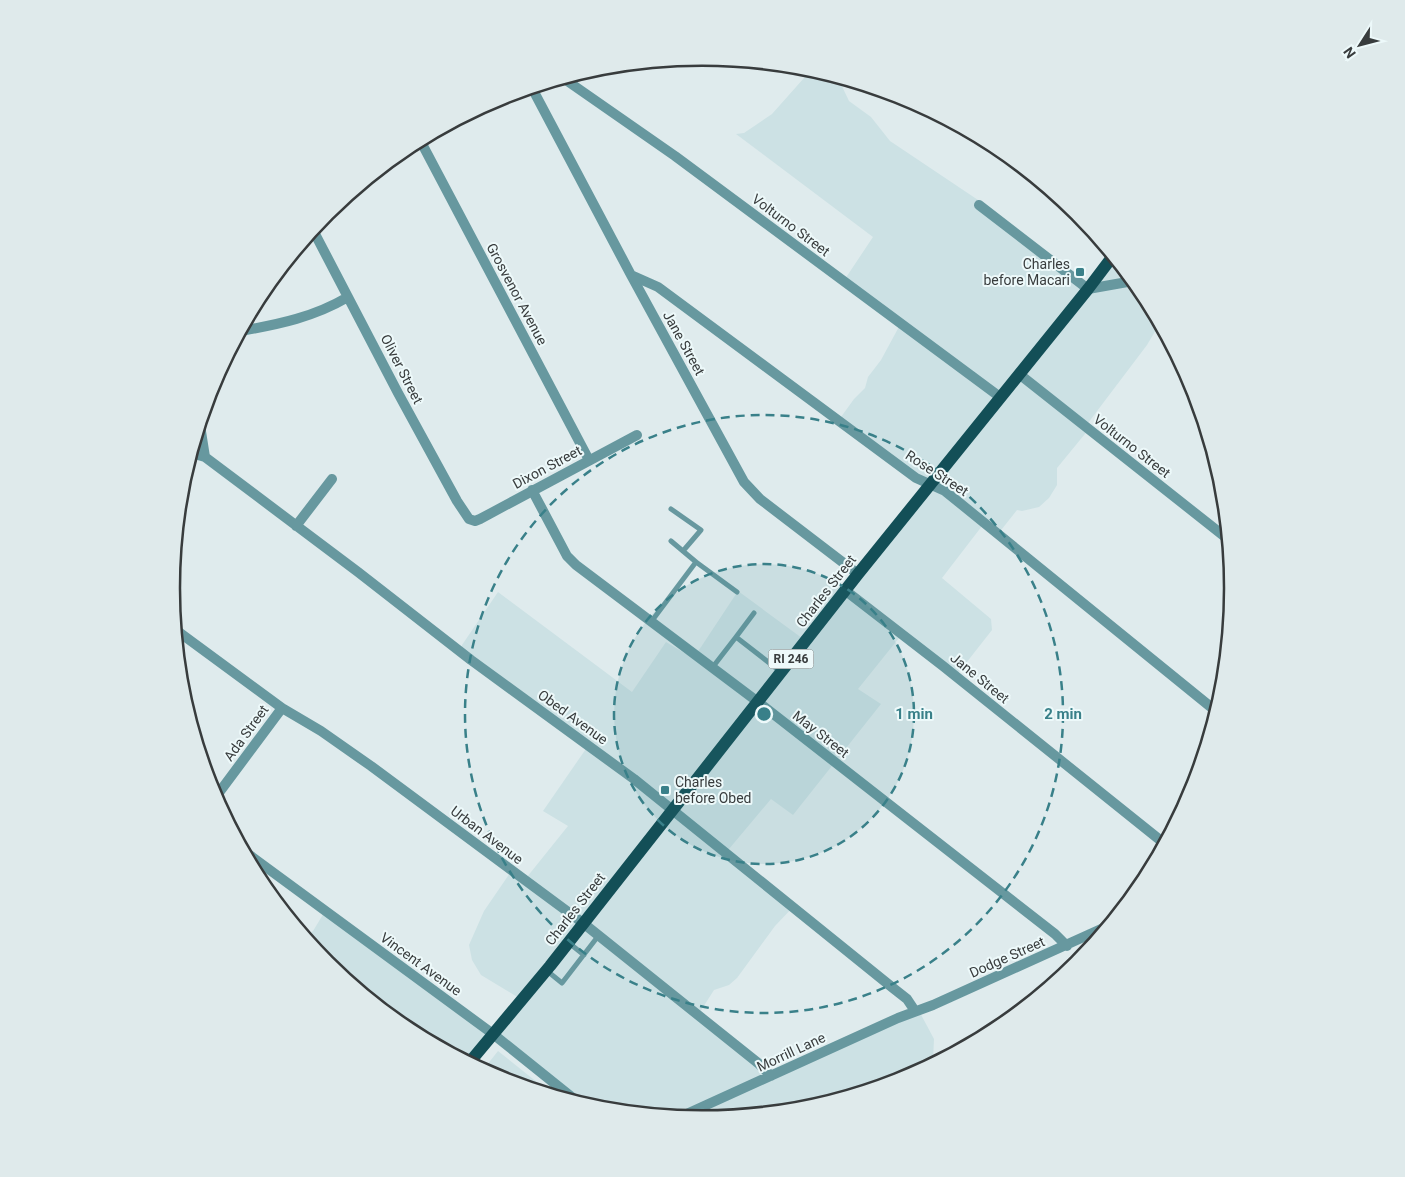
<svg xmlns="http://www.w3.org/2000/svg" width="1405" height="1177" viewBox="0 0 1405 1177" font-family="Roboto,sans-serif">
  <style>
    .built { fill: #cce1e4 }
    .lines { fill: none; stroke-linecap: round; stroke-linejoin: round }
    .lane { stroke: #67989f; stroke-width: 5 }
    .street { stroke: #67989f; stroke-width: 10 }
    .primary { stroke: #134f57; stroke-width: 12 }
    .ring { fill: none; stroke: #398089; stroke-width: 2.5; stroke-dasharray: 9 6 }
    .poi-dot { fill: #398089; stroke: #edf9fa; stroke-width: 2 }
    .labels { text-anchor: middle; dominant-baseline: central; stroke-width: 4; stroke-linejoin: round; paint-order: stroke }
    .shield { fill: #edf9fa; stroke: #6e7576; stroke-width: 1 }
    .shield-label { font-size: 12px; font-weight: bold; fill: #383c3d }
    .street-label { font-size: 14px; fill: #383c3d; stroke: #edf9fa }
    .poi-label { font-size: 14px; fill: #383c3d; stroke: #edf9fa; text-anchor: end }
    .rim { fill: none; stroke: #383c3d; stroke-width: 2.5 }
    .centre { fill: #398089; stroke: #edf9fa; stroke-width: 2.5 }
    .ring-label { font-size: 15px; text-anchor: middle; font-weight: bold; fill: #398089; stroke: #edf9fa; stroke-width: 4; stroke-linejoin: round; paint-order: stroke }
  </style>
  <rect width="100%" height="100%" fill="#dfebed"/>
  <path class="built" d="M812,69L838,78L849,101L871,117L890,141L990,208L1086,284L1113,256L1144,294L1160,323L1147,345L1088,423L1089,429L1057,468V485L1049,498L1039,507L1022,511L1017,510L998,534L982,526L942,578L991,619L992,630L959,672L956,673L903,633L858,689L881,704L793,815L771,799L729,849L730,852L795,905L775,926L737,978L729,985L714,990L700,1012L774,1071L918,1009L934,1039L933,1060L918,1066L920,1071L905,1079L806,1109L702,1119L599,1109L588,1106L496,1036L469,1063L407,1030L327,964L305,937L313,931L327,908L492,1032L519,998L481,975L472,960L469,945L484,911L512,870L527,877L568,826L543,811L590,743L462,648V645L498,592L632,692L666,642L693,658L701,647L738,591L806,641L928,486L841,417L854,399L865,388L868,377L881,360L901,323L845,279L873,237L736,134L744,133L772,114Z
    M498,1051L553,1095L499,1079L483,1070Z"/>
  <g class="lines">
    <path class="lane" d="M671,509L701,530L683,551
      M671,541L696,562
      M651,622L696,562L737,592
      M736,637L754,613
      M712,668L736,637L781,672
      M569,943L584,955
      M546,970L562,983L599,935"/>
    <path class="street" d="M563,78L675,156L1000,397
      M532,88L631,275L744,482L760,499L858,574
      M420,140L589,460
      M979,205L1088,289L1133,281
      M313,230L398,393L457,501L469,519L475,521L480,519L637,435
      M631,275L658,287L916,478L945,491L1217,712
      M241,331C280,324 314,317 348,297
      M1019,374L1229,540
      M200,425L205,457
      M191,453L205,457L358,572L471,660L634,779L893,988L907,999L915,1011
      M532,490L567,556L576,565L758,702L1055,934L1067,946
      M296,526L332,479
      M846,591L943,666L1165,844
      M176,630L282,708L321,731L371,766L583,923L758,1063L771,1076
      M215,798L282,708
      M244,851L493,1034L579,1103
      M680,1117L898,1018L933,1005L1110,925"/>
    <path class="primary" d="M469,1063L550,966L858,574L1088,289L1113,256"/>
  </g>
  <circle cx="764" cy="714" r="150" fill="#398089" fill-opacity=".12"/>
  <g class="ring">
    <circle cx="764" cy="714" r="150"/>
    <circle cx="764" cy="714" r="299"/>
  </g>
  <g class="poi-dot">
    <rect x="1075" y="267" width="10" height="10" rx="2.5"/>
    <rect x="660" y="785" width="10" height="10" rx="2.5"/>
  </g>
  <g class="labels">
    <rect class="shield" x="768.5" y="649.5" width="45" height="19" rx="4"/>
    <g class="shield-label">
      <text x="791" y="659">RI 246</text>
    </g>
    <g class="street-label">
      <text transform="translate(791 225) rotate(37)">Volturno Street</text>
      <text transform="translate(517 294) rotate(62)">Grosvenor Avenue</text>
      <text transform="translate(684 343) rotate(61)">Jane Street</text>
      <text transform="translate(402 369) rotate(63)">Oliver Street</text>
      <text transform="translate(1132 446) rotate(38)">Volturno Street</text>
      <text transform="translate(547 467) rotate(-28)">Dixon Street</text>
      <text transform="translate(937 473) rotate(33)">Rose Street</text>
      <text transform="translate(826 591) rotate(-52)">Charles Street</text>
      <text transform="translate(980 678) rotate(39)">Jane Street</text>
      <text transform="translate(573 717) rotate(36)">Obed Avenue</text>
      <text transform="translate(246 733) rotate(-54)">Ada Street</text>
      <text transform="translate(821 734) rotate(38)">May Street</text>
      <text transform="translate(487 835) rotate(37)">Urban Avenue</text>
      <text transform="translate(575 909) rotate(-52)">Charles Street</text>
      <text transform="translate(1007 957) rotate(-24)">Dodge Street</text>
      <text transform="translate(421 964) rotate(36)">Vincent Avenue</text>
      <text transform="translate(791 1052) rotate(-25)">Morrill Lane</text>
    </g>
    <g class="poi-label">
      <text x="1070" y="264">Charles<tspan x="1070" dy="16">before Macari</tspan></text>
      <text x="675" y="782" text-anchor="start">Charles<tspan x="675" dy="16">before Obed</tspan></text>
    </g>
  </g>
  <path d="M0 0H1405V1177H0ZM180 588a522 522 0 1 1 1044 0a522 522 0 1 1-1044 0Z" fill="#dfeaeb" fill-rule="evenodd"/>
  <path class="rim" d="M180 588a522 522 0 1 1 1044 0a522 522 0 1 1-1044 0Z"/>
  <circle cx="764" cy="714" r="8" class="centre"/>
  <g class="ring-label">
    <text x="914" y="719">1 min</text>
    <text x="1063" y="719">2 min</text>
  </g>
  <g transform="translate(1360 45) rotate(234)" stroke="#edf9fa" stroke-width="4" paint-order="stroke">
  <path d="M0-4L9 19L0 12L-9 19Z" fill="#383c3d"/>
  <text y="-8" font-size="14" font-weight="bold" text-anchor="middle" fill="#383c3d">N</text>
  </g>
</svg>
